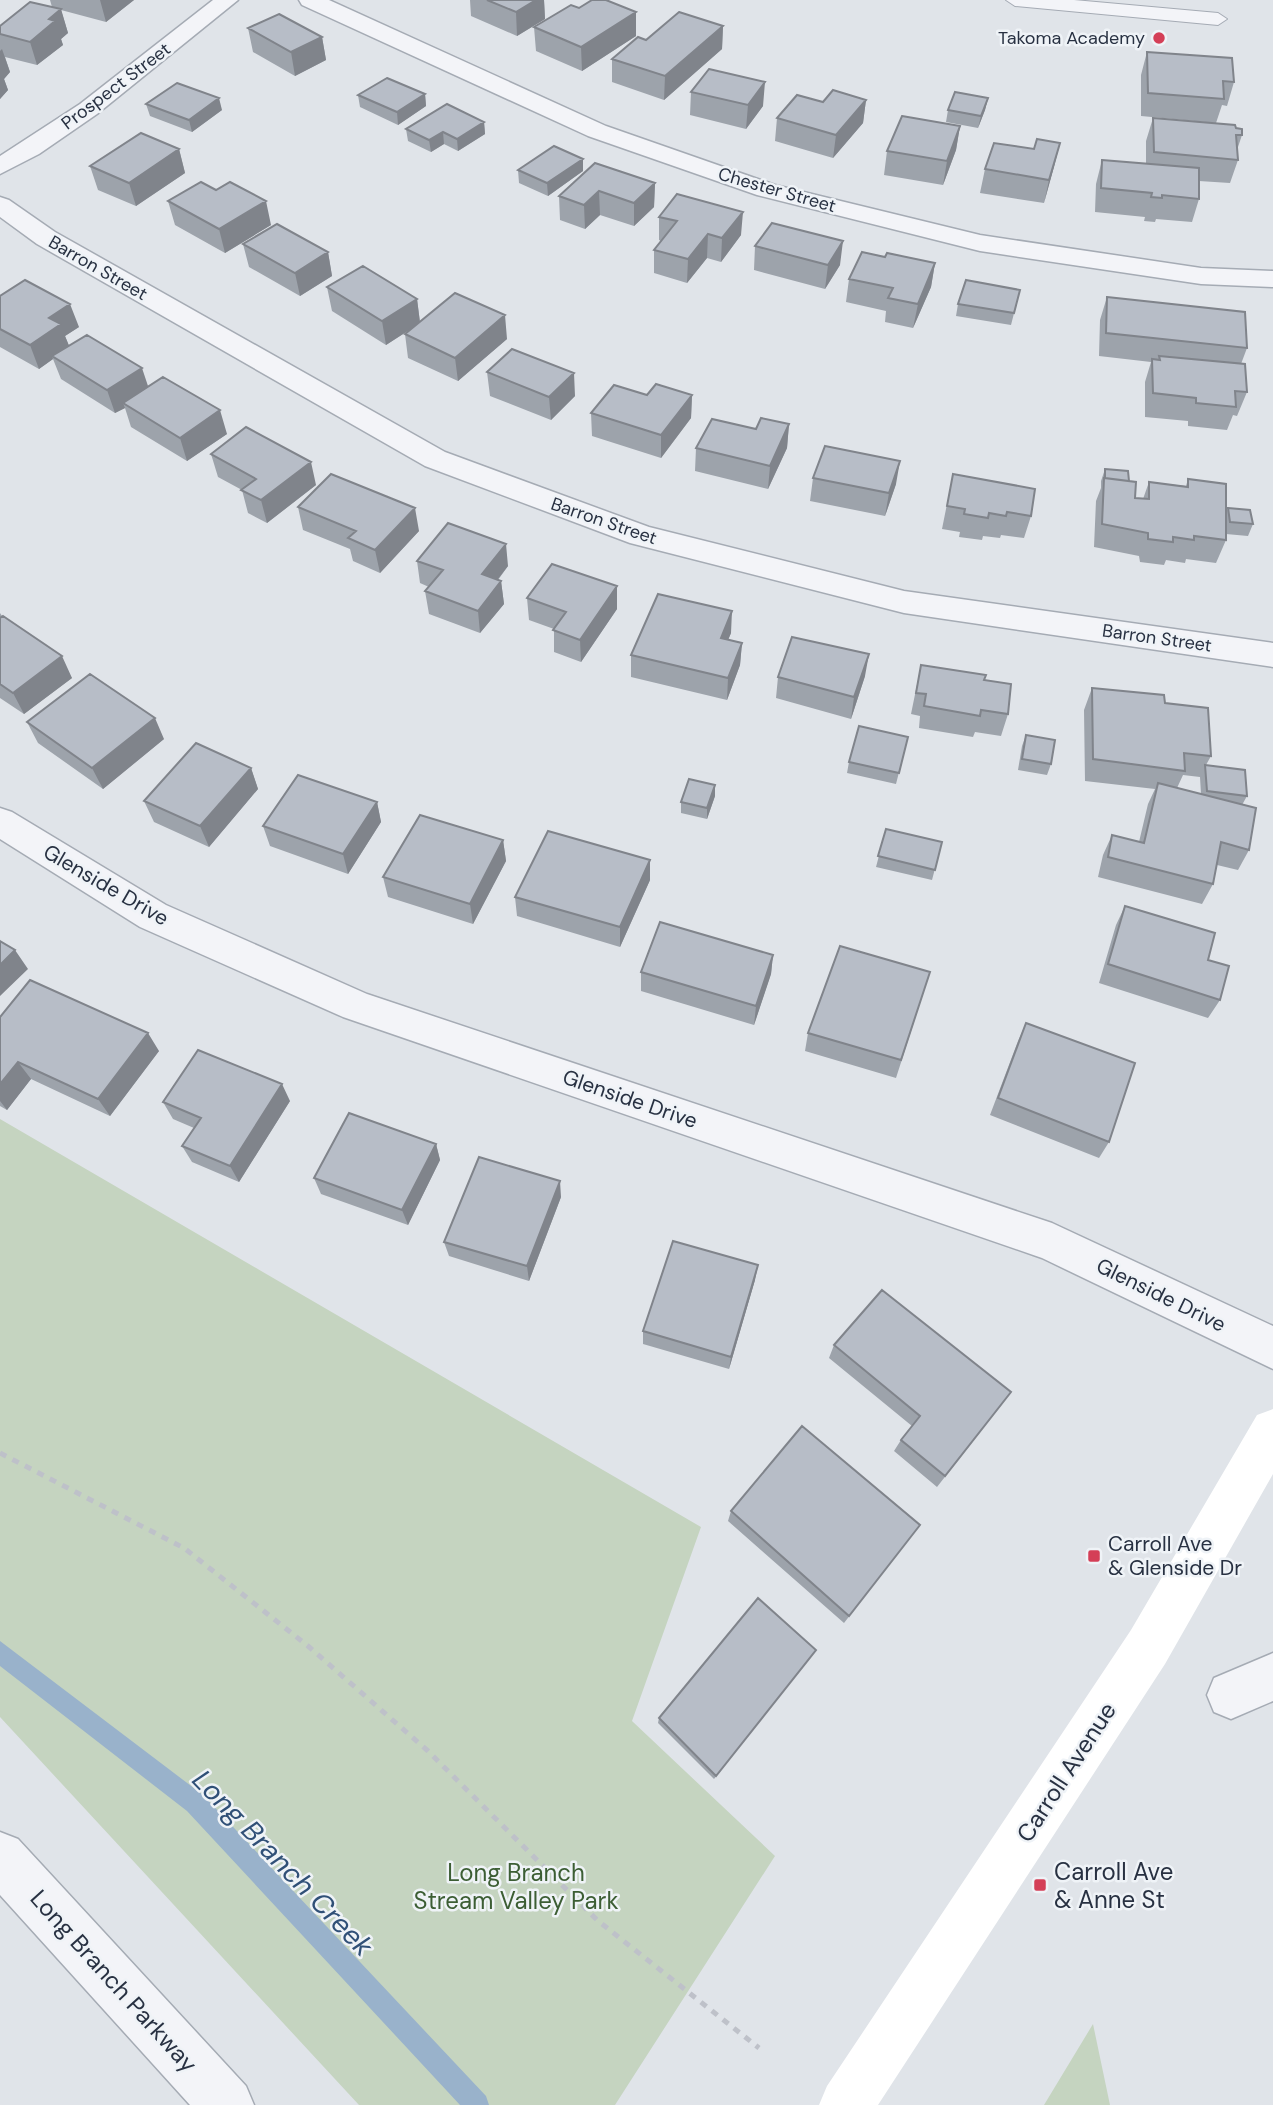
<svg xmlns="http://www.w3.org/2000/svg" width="1273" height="2105" viewBox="0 0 1273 2105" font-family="'DM Sans',sans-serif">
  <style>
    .green { fill: #c5d4c0 }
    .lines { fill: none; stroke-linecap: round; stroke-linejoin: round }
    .stream { fill: #99b2cb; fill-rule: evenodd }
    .service-casing { stroke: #a5abb4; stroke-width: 2 }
    .minor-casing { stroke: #a5abb4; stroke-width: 3 }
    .path { stroke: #bec1c9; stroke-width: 5; stroke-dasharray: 7 7; stroke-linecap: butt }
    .service { fill: #f3f4f8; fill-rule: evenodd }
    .minor { fill: #f3f4f8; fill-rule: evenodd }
    .secondary { fill: #fff; fill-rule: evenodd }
    .wall { fill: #9da3ab; fill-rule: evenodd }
    .shaded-wall { fill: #80848b }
    .building { fill: #b7bdc7; stroke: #80848b; stroke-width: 2 }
    .poi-dot { fill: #d43f57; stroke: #eff3f7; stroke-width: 2.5 }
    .labels { text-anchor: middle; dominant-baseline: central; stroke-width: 5; stroke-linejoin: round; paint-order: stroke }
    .far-poi-label { font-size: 18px; fill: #283142; stroke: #eff3f7; text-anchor: end }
    .far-street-label { font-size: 18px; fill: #283142; stroke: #eff3f7 }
    .street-label { font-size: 21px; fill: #283142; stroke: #eff3f7 }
    .poi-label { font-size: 21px; fill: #283142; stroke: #eff3f7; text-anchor: start }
    .near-street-label { font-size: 24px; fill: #283142; stroke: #eff3f7 }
    .near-poi-label { font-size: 24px; fill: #283142; stroke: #eff3f7; text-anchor: start }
    .near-park-label { font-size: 24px; fill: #3c5e34; stroke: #eff3f7 }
    .near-water-label { font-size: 28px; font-style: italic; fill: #305077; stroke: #eff3f7 }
  </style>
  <rect width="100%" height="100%" fill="#e0e4e9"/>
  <path class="green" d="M0,1119L701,1527L632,1721L775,1856L615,2105H359L0,1717Z
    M1093,2024L1110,2105H1044Z"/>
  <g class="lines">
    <path class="stream" d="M0,1641L203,1795L486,2096L489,2105H460L187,1811L0,1666Z"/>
    <g class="service-casing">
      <path id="service" d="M1006,0H1074L1218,13L1227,19L1218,25L1015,6Z"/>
    </g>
    <g class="minor-casing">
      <path id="minor" d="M213,0H238L97,114L39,154L0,174V156L80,104Z
        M299,0H329L606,126L775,185L980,235L1201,268L1273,271V287L1201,284L980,251L757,195L588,136L302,5Z
        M0,197L9,200L55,232L445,452L649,527L904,591L1273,643V667L904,613L630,543L425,466L37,244L0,217Z
        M0,808L12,812L166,905L367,994L1052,1223L1273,1326V1369L1042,1258L343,1017L140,927L0,839Z
        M1273,1653V1701L1231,1719L1214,1712L1207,1695L1214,1678Z
        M0,1832L18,1839L246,2086L254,2105H190L0,1895Z"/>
    </g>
    <path class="path" d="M0,1453L184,1548L308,1646L428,1751L597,1920L759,2048"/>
    <use href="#service" class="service"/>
    <use href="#minor" class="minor"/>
    <path class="secondary" d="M1273,1409V1474L1165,1664L878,2105H819L827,2086L1131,1630L1257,1415Z"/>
  </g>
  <path class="wall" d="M50,0H134L106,22L61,10L68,33L61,39L63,45L37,65L5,57L10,72L4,79L8,90L0,99V26L52,7Z
    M470,0H544L545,19L517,36L471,16Z
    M579,8L636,36L582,71L536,51L534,27Z
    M723,26L722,49L664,100L612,82V59L646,40Z
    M248,28L322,37L326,60L295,76L253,52Z
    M1147,52L1234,82L1227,106L1222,105L1216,123L1141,116V75Z
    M691,92L763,106L746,129L690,115Z
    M425,94L426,106L398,125L360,107L358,95Z
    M988,98L985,110L978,128L946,122L948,110Z
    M866,100L863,123L833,158L775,141L777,118L823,102Z
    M146,104L222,110L192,132L150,116Z
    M1153,118L1236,128L1242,135L1237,150L1238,160L1230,183L1199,181V199L1192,222L1156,219L1155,222L1144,221L1145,217L1095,212L1096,184L1102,160L1146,164V141Z
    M484,122L485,134L458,151L444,144L431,152L408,141L406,129Z
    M960,126L956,150L943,185L884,175L887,151Z
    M1060,143L1044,203L980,193L985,169Z
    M179,149L185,173L136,206L98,190L90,166Z
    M518,170L583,171L548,196L519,183Z
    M655,183L654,207L634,226L600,215L585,229L560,220L559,196Z
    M168,201L271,225L225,253L175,225Z
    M659,217L741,235L721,262L707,258L687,283L654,273V250L661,241L659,240Z
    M243,244L328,252L332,276L300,296L249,267Z
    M755,246L840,265L825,289L754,270Z
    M885,257L935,263L931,287L913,328L885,322L886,311L846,302L849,279Z
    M327,287L417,299L420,322L507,339L458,381L408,358L405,334L414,327L386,345L332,311Z
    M1020,290L1011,325L956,316L958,304Z
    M0,296L79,327L65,336L69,346L148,387L227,434L187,461L131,427L125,408L115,413L61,379L53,359L39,369L0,347Z
    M1107,297L1247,348L1241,364L1247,392L1237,416L1233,415L1227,430L1188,426V421L1145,417V382L1151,362L1099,356L1100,320Z
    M487,372L575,396L551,420L490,396Z
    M647,395H692L691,418L661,458L592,436L591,413Z
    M789,424L787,448L768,489L695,471L696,448L756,429Z
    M211,454L316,485L267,523L248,513L242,490L218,477Z
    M1105,469L1129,481L1135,498L1143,499L1149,482L1186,486L1188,479L1226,513L1228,508L1253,524L1248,536L1226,534V540L1216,563L1186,559L1185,563L1166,560L1164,565L1140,562L1139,556L1094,547L1096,501L1101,488V481Z
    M953,474L1031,516L1024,538L1001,535L1000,538L983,536L982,540L959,537L960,532L942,529Z
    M813,478L896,484L885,516L810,501Z
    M298,507L419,531L380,573L353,561L350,549L303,530Z
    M417,561L508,566L498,580L501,581L504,604L480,633L429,614L425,591L429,587L420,583Z
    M617,586V609L581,662L554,652V629L529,620L527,598Z
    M0,613L2,616L72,678L24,714L0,698Z
    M731,633L728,640L742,643L740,665L727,700L631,677V655Z
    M921,665L984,680L1008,714L1001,736L975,732L973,737L919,728L920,716L911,714Z
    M865,676L851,719L776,698L778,677Z
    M1092,688L1165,703L1211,756L1206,765L1247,796L1242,805L1249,850L1238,870L1217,865L1213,884L1202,904L1098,877L1103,855L1112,835L1139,842L1148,804L1155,789L1085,781L1084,710ZM1183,775L1200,777L1201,794L1177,788Z
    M27,722L164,739L103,789L38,743Z
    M1026,735L1051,764L1047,775L1018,770L1022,746Z
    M908,737L896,784L847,773L849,762Z
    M251,768L258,789L209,847L154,822L144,801Z
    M715,785V796L707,819L681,813V802Z
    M377,802L381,822L348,874L270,846L263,826Z
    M886,829L942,842L932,880L876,867Z
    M503,840L506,861L473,924L388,897L383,877Z
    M650,880L620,947L517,916L515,897Z
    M1125,906L1208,960L1220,1000L1208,1018L1099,983L1116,925Z
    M773,955L771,974L754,1025L641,991V972Z
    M930,972L896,1078L805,1051L808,1033Z
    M0,1017L159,1051L110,1116L31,1079L7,1110L0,1106Z
    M1026,1023L1109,1142L1099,1158L990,1115L1018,1041Z
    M290,1101L239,1182L192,1162L182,1146L194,1128L173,1119L163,1102Z
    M436,1144L440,1160L408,1225L321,1194L314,1178Z
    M561,1197L529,1281L449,1256L444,1242Z
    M755,1280L729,1369L643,1344V1331Z
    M834,1345L1002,1404L937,1487L894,1451L901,1440L912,1426L829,1358Z
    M731,1511L920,1525L844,1623L728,1521Z
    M816,1650L714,1779L658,1723L659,1718Z"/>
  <path class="shaded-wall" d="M100,0H134L106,22Z
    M536,0H544L545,19L517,36L516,12Z
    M61,9L68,33L61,39L63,45L37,65L30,42L49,19Z
    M636,12V36L582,71L581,47Z
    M723,26L722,49L664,100L665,76Z
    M322,37L326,60L295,76L291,52Z
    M2,49L10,72L4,79L8,90L0,99V51Z
    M765,82L763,106L746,129L748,105Z
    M425,94L426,106L398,125L397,112Z
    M219,98L222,110L192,132L189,120Z
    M988,98L985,110L978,128L981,116Z
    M866,100L863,123L833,158L836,135Z
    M484,122L485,134L458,151L457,139Z
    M960,126L956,150L943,185L947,161Z
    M443,132L444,144L431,152L429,140Z
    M1060,143L1054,167L1044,203L1049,180Z
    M179,149L185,173L136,206L129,183Z
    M583,159V171L548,196L547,183Z
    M655,183L654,207L634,226V203Z
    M599,191L600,215L585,229L584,205Z
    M266,201L271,225L225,253L219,229Z
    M743,212L741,235L721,262L722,238Z
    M708,234L707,258L687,283L688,259Z
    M843,241L840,265L825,289L828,265Z
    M328,252L332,276L300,296L295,273Z
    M935,263L931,287L913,328L918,304Z
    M417,299L420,323L386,345L382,321Z
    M70,304L79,327L65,336L70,348L52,356L53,359L39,369L30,345L49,318Z
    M505,315L507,339L458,381L455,358Z
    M142,368L150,392L123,403L125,408L115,413L107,390Z
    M574,373L575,396L551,420L549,397Z
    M692,395L691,418L661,458V435Z
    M220,410L227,434L187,461L180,438Z
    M789,424L787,448L768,489L770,466Z
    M900,461L896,484L885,516L889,493Z
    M311,462L316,485L267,523L261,500Z
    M415,508L419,531L380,573L375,550Z
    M506,544L508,566L484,597L482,574Z
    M501,581L504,604L480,633L478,611Z
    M617,586V609L581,662L580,640Z
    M732,611L731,633L719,661L721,638Z
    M742,643L740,665L727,700L728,678Z
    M869,654L865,676L851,719L854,697Z
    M62,656L72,678L24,714L13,693Z
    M155,718L164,739L103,789L92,768Z
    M251,768L258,789L209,847L200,826Z
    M715,785V796L707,819V808Z
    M377,802L381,822L348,874L343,854Z
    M503,840L506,861L473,924L470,904Z
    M650,860V880L620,947V927Z
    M15,950L28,969L0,996V965Z
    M773,955L771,974L754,1025L756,1006Z
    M148,1033L159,1051L110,1116L98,1099Z
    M18,1062L31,1079L7,1110L0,1101V1084Z
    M282,1084L290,1101L239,1182L230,1166Z
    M436,1144L440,1160L408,1225L402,1210Z
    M560,1181L561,1197L529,1281L527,1266Z
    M758,1265L755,1280L729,1369L731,1357Z"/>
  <path class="building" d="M487,0H536L516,12Z
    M592,0H606L636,12L581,47L534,27L571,5L579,8Z
    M30,2L61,9L49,19L55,21L30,42L0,34V26Z
    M679,12L723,26L665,76L612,59L638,37L646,40Z
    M279,14L322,37L291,52L248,28Z
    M1147,52L1232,58L1234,82L1223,81L1224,99L1148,93Z
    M709,69L765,82L748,105L691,92Z
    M387,78L425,94L397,112L358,95Z
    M177,83L219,98L189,120L146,104Z
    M833,90L866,100L836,135L777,118L797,95L823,102Z
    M955,92L988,98L981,116L948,110Z
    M447,104L484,122L457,139L443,132L429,140L406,129Z
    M902,116L960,126L947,161L887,151Z
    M1153,118L1235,125L1236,128L1242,129V135H1236L1238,160L1154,152Z
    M141,133L179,149L129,183L90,166Z
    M1037,139L1060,143L1049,180L985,169L994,143L1034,149Z
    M554,146L583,159L547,183L518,170Z
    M1102,160L1199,168V199L1162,195V198L1151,197L1152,193L1101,188Z
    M595,163L655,183L634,203L599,191L584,205L559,196Z
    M201,182L216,190L230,182L266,201L219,229L168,201Z
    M677,194L743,212L722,238L708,234L688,259L654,250L677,221L659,217Z
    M772,223L843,241L828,265L755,246Z
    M277,224L328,252L295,273L243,244Z
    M862,252L885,257L887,253L935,263L918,304L888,298L893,288L849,279Z
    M363,266L417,299L382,321L327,287Z
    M25,280L70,304L49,318L61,324L30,345L0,329V296Z
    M966,280L1020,290L1014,313L958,304Z
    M455,293L505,315L455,358L405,334Z
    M1107,297L1245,312L1247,348L1106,333Z
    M87,335L142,368L107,390L52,356Z
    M512,349L574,373L549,397L487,372Z
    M1159,356L1245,364L1247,392L1235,391L1236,407L1196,403V398L1153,393L1152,359L1160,360Z
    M163,377L220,410L180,438L123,403Z
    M656,384L692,395L661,435L591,413L614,385L647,395Z
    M761,418L789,424L770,466L696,448L712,419L756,429Z
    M246,427L311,462L261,500L241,490L256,479L211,454Z
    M825,446L900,461L889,493L813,478Z
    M1105,469L1128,471L1129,481L1105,478Z
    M331,474L415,508L375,550L348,538L356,531L298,507Z
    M953,474L1035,489L1031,516L1007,512L1006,516L989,513L988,518L964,514L965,509L947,506Z
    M1104,478L1136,482L1135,498L1149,499V482L1188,487V479L1226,484V540L1194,536V540L1173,537V542L1148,539V533L1102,524Z
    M1228,508L1250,510L1253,524L1230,522Z
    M448,523L506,544L482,574L501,581L478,611L425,591L443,570L417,561Z
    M552,564L617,586L580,640L553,630L566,612L527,598Z
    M658,594L732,611L721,638L742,643L728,678L631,655Z
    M3,616L62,656L13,693L0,684V618Z
    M792,637L869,654L854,697L778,677Z
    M921,665L986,675L984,680L1011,684L1008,714L981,710L980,716L924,706L926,694L916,693Z
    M90,674L155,718L92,768L27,722Z
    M1092,688L1164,695L1165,703L1208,708L1211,756L1184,753L1185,771L1093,759Z
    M859,726L908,737L899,773L849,762Z
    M1026,735L1055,740L1051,764L1022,759Z
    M196,743L251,768L200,826L144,801Z
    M1205,765L1245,770L1247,796L1207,791Z
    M298,775L377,802L343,854L263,826Z
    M689,779L715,785L707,808L681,802Z
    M1158,783L1256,808L1249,850L1221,842L1213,884L1108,857L1112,835L1144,843Z
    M420,815L503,840L470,904L383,877Z
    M886,829L942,842L935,870L878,856Z
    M548,831L650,860L620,927L515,897Z
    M1125,906L1215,933L1208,960L1229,966L1220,1000L1108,964Z
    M660,922L773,955L756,1006L641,972Z
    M0,941L15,950L0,965Z
    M840,946L930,972L901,1060L808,1033Z
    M30,980L148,1033L98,1099L18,1062L0,1084V1017Z
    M1026,1023L1135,1063L1109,1142L998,1098Z
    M198,1050L282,1084L230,1166L182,1146L201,1118L163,1102Z
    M349,1113L436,1144L402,1210L314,1178Z
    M479,1157L560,1181L527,1266L444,1242Z
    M673,1241L758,1265L731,1357L643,1331Z
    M882,1290L1011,1392L945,1476L901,1440L920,1416L834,1345Z
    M802,1426L920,1525L849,1616L731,1511Z
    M758,1598L816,1650L716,1776L659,1718Z"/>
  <g class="poi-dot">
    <circle cx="1159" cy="38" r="7"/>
    <rect x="1087" y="1549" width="14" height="14" rx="3.5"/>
    <rect x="1033" y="1878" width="14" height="14" rx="3.5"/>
  </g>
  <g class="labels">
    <g class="far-poi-label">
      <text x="1145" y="38">Takoma Academy</text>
    </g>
    <g class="far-street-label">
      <text transform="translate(116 86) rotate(-37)">Prospect Street</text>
      <text transform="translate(777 190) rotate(16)">Chester Street</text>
      <text transform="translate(98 268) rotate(30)">Barron Street</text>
      <text transform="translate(604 521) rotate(19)">Barron Street</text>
      <text transform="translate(1157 638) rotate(8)">Barron Street</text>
    </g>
    <g class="street-label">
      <text transform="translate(106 885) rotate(30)">Glenside Drive</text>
      <text transform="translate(630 1099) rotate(19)">Glenside Drive</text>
      <text transform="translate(1161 1295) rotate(26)">Glenside Drive</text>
    </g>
    <g class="poi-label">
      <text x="1108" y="1544">Carroll Ave<tspan x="1108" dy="24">&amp; Glenside Dr</tspan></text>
    </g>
    <g class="near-street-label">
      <text transform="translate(1066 1772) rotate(-57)">Carroll Avenue</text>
      <text transform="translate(114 1981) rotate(48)">Long Branch Parkway</text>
    </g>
    <g class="near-poi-label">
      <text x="1054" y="1871">Carroll Ave<tspan x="1054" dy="28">&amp; Anne St</tspan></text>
    </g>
    <g class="near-park-label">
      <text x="516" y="1872">Long Branch<tspan x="516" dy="28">Stream Valley Park</tspan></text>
    </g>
    <g class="near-water-label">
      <text transform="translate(283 1863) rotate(46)">Long Branch Creek</text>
    </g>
  </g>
</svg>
